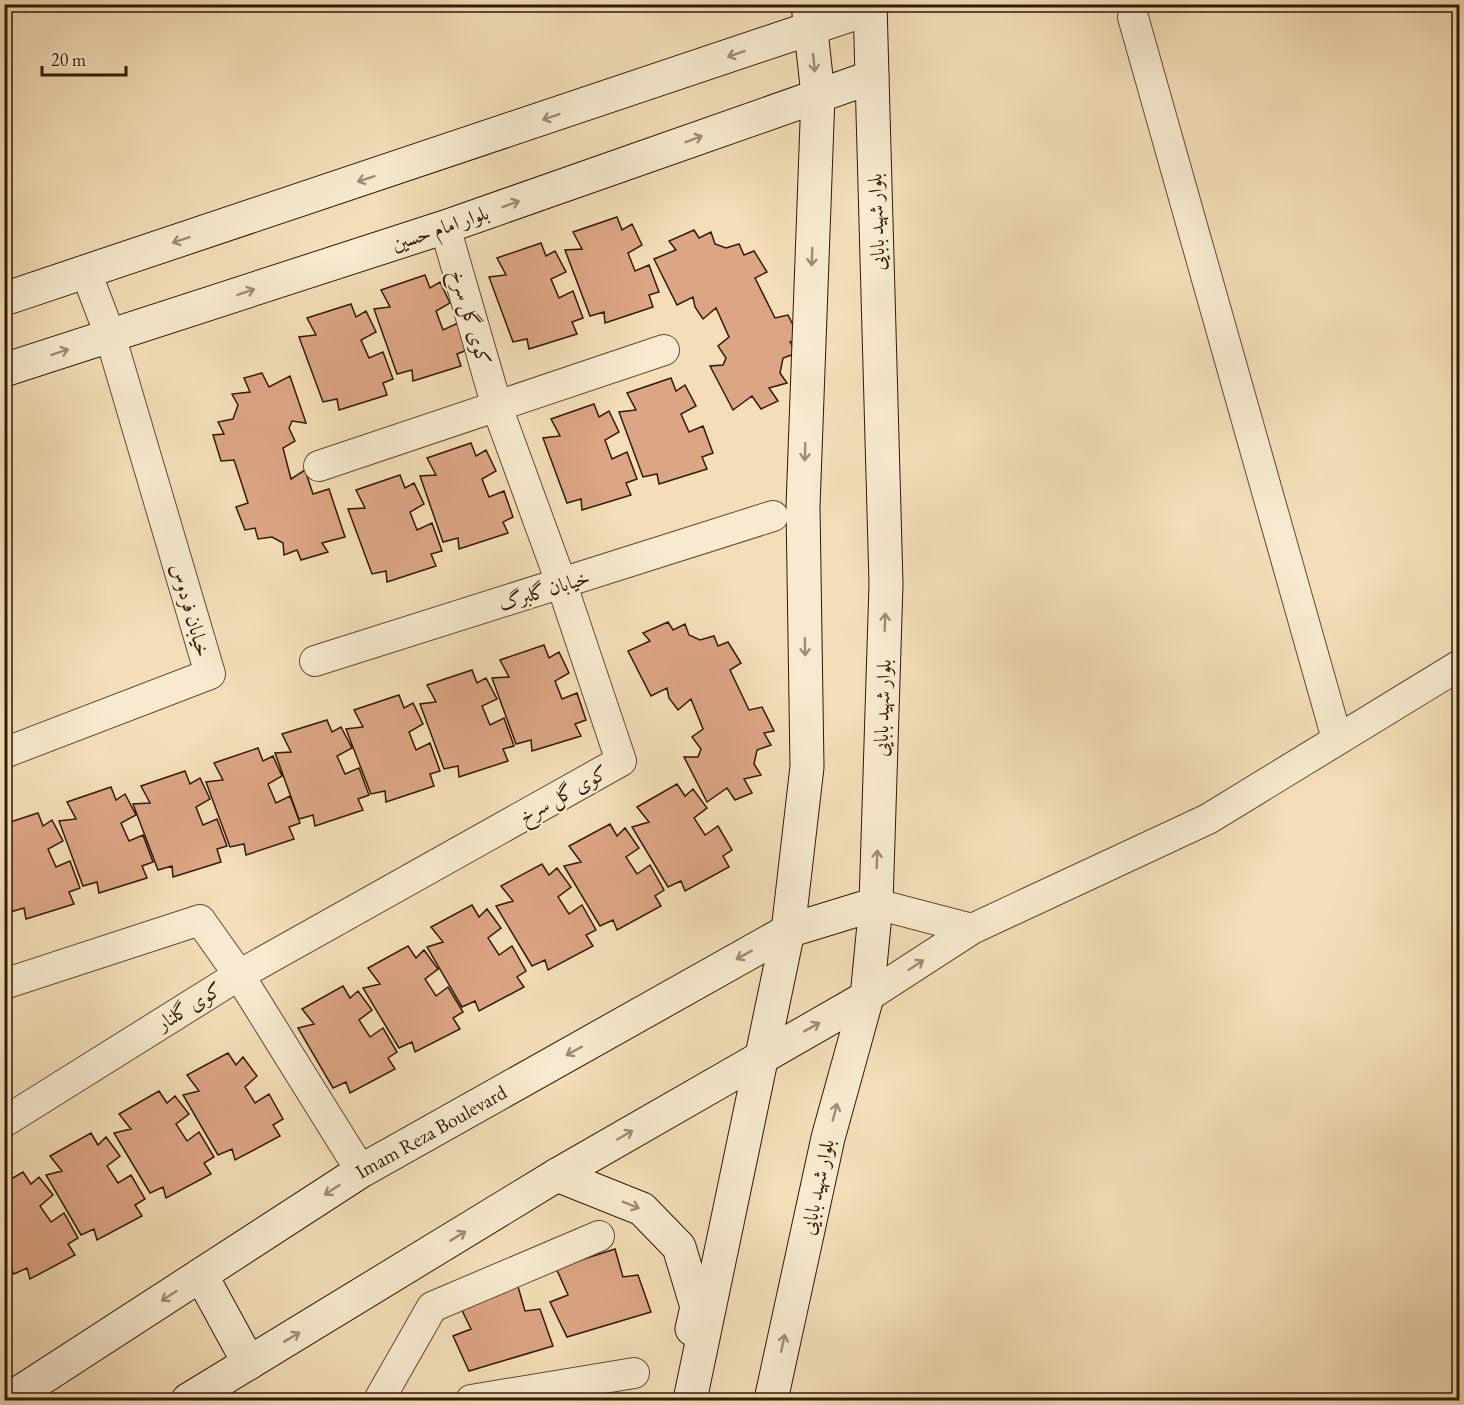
<svg xmlns="http://www.w3.org/2000/svg" width="1464" height="1405" viewBox="0 0 1464 1405" font-family="'EB Garamond',Amiri,serif">
  <style>
    .building { fill: #dca584; stroke: #311a05; stroke-width: 1.5 }
    .lines { fill: none; stroke-linecap: round; stroke-linejoin: round }
    .street-casing { stroke: #624b32; stroke-width: 32 }
    .secondary-casing { stroke: #311a05; stroke-width: 35 }
    .street { stroke: #f7ead0; stroke-width: 30 }
    .secondary { stroke: #f7ead0; stroke-width: 33 }
    .oneway { stroke: #9e8c75 }
    .labels { text-anchor: middle; dominant-baseline: central; stroke-width: 4.5; stroke-linejoin: round; paint-order: stroke }
    .street-label { font-size: 20px; fill: #311a05; stroke: #f7ead0 }
  </style>
  <rect width="100%" height="100%" fill="#f3deb7"/>
  <filter id="stains"><feTurbulence type="fractalNoise" baseFrequency=".00333" numOctaves="4"/><feColorMatrix values="0 0 0 0 .2 0 0 0 0 .09 0 0 0 0 .02 0 0 0 .5 -.17"/></filter>
  <radialGradient id="worn" r=".72"><stop offset=".6" stop-color="#630" stop-opacity="0"/><stop offset="1" stop-color="#630" stop-opacity=".3"/></radialGradient>
  <path class="building" d="M617,217L622,230L632,224L642,245L628,253L635,271L649,265L659,292L649,295L653,307L605,323L604,312L590,316L565,250L582,249L573,232Z
    M694,230L699,238L711,232L715,244L726,248L739,244L744,255L754,251L767,272L755,278L775,318L788,315L800,339L790,342L797,353L783,358L780,373L787,383L769,388L778,401L761,409L752,396L733,410L710,366L723,365L726,358L718,346L729,337L716,308L703,319L695,307L693,297L677,305L654,259L676,250L669,241Z
    M541,243L546,256L555,251L566,272L551,279L559,298L573,291L583,318L572,322L577,334L529,349L527,339L513,342L489,277L506,275L497,258Z
    M425,275L430,288L440,282L450,303L436,311L443,330L458,323L467,350L457,354L461,366L413,381L412,370L397,374L374,309L390,307L381,290Z
    M351,304L356,317L366,311L376,332L361,340L369,358L383,352L393,379L383,383L387,395L339,410L337,399L323,402L299,337L316,335L307,318Z
    M262,373L269,387L290,376L306,423L292,421L289,428L295,441L283,448L291,479L305,470L313,494L329,489L345,537L322,543L328,552L301,560L297,550L284,555L283,543L272,537L258,539L255,528L245,530L236,507L248,503L234,460L221,461L213,435L224,434L218,422L233,419L238,405L232,394L250,392L244,378Z
    M671,378L676,391L685,385L696,406L681,414L689,432L703,426L713,453L702,457L707,469L659,484L657,474L643,477L619,412L636,410L627,393Z
    M594,404L599,417L609,411L619,432L605,440L612,459L627,452L637,479L626,483L631,495L582,510L581,499L567,503L543,438L560,436L551,419Z
    M471,443L476,456L486,450L496,471L482,479L489,497L504,491L513,517L503,522L508,533L459,549L458,538L443,542L420,476L436,475L427,458Z
    M400,475L405,488L414,483L424,504L410,512L417,530L432,523L442,551L431,554L436,566L387,582L386,571L372,574L348,509L365,508L356,490Z
    M668,622L673,630L685,624L689,635L700,640L714,636L718,646L728,642L741,663L730,670L749,710L762,707L774,731L764,733L771,745L757,750L754,764L761,775L744,779L752,793L735,800L727,788L707,802L684,757H698L701,749L692,737L703,729L691,699L678,710L669,698L667,688L651,696L628,651L650,641L643,633Z
    M544,645L549,658L559,652L569,673L555,681L562,699L577,693L586,720L575,724L581,736L532,751L531,740L516,744L492,678L509,677L500,660Z
    M472,670L477,683L486,678L497,699L482,706L490,725L504,718L514,746L503,749L508,761L459,777L458,766L444,769L420,704L436,702L427,685Z
    M399,695L404,708L413,703L423,724L409,732L416,750L430,743L440,771L430,774L434,786L386,802L385,791L371,794L346,729L363,727L354,710Z
    M327,720L332,732L341,727L352,748L337,756L345,774L359,768L369,795L358,799L363,810L315,826L313,815L299,819L275,753L291,752L282,734Z
    M258,748L263,761L273,756L282,776L268,784L276,803L290,796L300,823L289,827L294,839L246,855L244,844L230,847L206,782L223,780L214,763Z
    M185,771L190,784L200,778L210,799L196,807L203,825L217,819L227,846L217,849L221,862L173,877L172,866L158,870L133,804L150,803L141,786Z
    M677,784L685,796L693,789L707,808L694,818L705,835L718,826L732,850L723,856L729,867L685,891L681,881L668,887L632,827L649,822L637,807Z
    M111,787L116,800L125,794L136,815L121,823L129,841L143,835L153,862L142,866L147,878L99,893L97,882L83,886L59,821L76,819L67,802Z
    M38,813L43,826L52,820L63,841L48,849L56,867L70,861L80,888L69,892L74,904L26,919L24,908L10,912L4,896V824Z
    M610,824L617,836L625,828L639,848L626,857L637,874L650,865L664,890L655,896L661,906L617,930L613,920L600,926L564,866L581,862L569,846Z
    M542,864L549,875L557,868L571,887L558,897L569,914L582,905L596,930L586,935L593,946L548,970L545,960L532,966L496,906L513,901L501,886Z
    M472,905L479,917L487,909L501,928L488,938L499,955L512,946L526,971L517,977L524,987L479,1011L475,1001L462,1007L427,947L443,942L431,927Z
    M408,946L416,958L424,950L438,969L425,979L436,996L448,987L463,1012L453,1018L460,1029L415,1052L412,1042L399,1048L363,988L380,984L368,968Z
    M343,986L350,998L358,991L372,1010L359,1020L370,1037L383,1028L397,1052L388,1058L395,1069L350,1093L346,1082L333,1088L298,1028L314,1024L302,1009Z
    M228,1053L236,1065L243,1057L257,1076L245,1087L255,1103L269,1094L283,1119L273,1125L280,1136L235,1160L232,1149L218,1155L183,1095L199,1091L187,1075Z
    M159,1091L167,1103L175,1096L189,1114L176,1124L187,1141L199,1132L214,1157L204,1163L211,1174L166,1198L163,1187L150,1193L114,1133L131,1129L119,1114Z
    M91,1133L98,1145L106,1137L120,1156L107,1166L118,1183L131,1175L145,1199L135,1205L142,1216L97,1240L94,1229L81,1235L46,1175L62,1171L50,1156Z
    M23,1172L31,1184L39,1177L53,1195L40,1206L51,1222L64,1213L78,1238L68,1244L75,1255L30,1279L27,1268L14,1274L4,1258V1183Z
    M615,1249L623,1277L638,1275L651,1312L567,1337L550,1302L568,1295L556,1268Z
    M517,1283L525,1311L540,1309L553,1346L469,1371L453,1336L471,1329L458,1302Z"/>
  <g class="lines">
    <g class="street-casing">
      <path id="street" d="M1133,17L1337,739
        M319,466L664,350
        M315,661L773,516
        M4,753L210,674L110,335L86,272
        M876,904L972,929
        M4,984L200,920L239,975L621,761L562,585L497,407L445,227
        M867,997L972,929L1208,819L1460,665
        M4,1122L239,975L361,1171
        M379,1400L432,1307L599,1236
        M471,1400L634,1373"/>
    </g>
    <g class="secondary-casing">
      <g id="secondary">
        <path d="M4,299L871,8"/>
        <path d="M4,370L445,227L872,77"/>
        <path d="M557,1175L642,1209L679,1247L697,1307L692,1329"/>
        <path d="M201,1275L249,1363"/>
        <path id="s1" d="M8,1400L361,1171L788,931L876,904"/>
        <path d="M188,1400L557,1175L867,997"/>
        <path d="M690,1400L788,931L807,767L803,507L818,95L808,4"/>
        <path d="M771,1400L828,1138L867,997L876,904L886,584L870,4"/>
      </g>
    </g>
    <use href="#street" class="street"/>
    <use href="#secondary" class="secondary"/>
  </g>
  <defs><path id="oneway-shaft" d="M-6 0H5M1.5-3L5.5 0L1.5 3" fill="none" stroke-width="1.6" stroke-linecap="round" stroke-linejoin="round" transform="scale(1.5)"/></defs>
  <g class="oneway">
    <use href="#oneway-shaft" transform="translate(736 54) rotate(161)"/>
    <use href="#oneway-shaft" transform="translate(814 63) rotate(84)"/>
    <use href="#oneway-shaft" transform="translate(551 117) rotate(161)"/>
    <use href="#oneway-shaft" transform="translate(694 139) rotate(-20)"/>
    <use href="#oneway-shaft" transform="translate(366 179) rotate(162)"/>
    <use href="#oneway-shaft" transform="translate(511 204) rotate(-20)"/>
    <use href="#oneway-shaft" transform="translate(181 240) rotate(162)"/>
    <use href="#oneway-shaft" transform="translate(812 257) rotate(92)"/>
    <use href="#oneway-shaft" transform="translate(246 292) rotate(-18)"/>
    <use href="#oneway-shaft" transform="translate(60 352) rotate(-18)"/>
    <use href="#oneway-shaft" transform="translate(805 452) rotate(92)"/>
    <use href="#oneway-shaft" transform="translate(885 622) rotate(-88)"/>
    <use href="#oneway-shaft" transform="translate(805 647) rotate(89)"/>
    <use href="#oneway-shaft" transform="translate(877 859) rotate(-88)"/>
    <use href="#oneway-shaft" transform="translate(744 955) rotate(151)"/>
    <use href="#oneway-shaft" transform="translate(916 965) rotate(-33)"/>
    <use href="#oneway-shaft" transform="translate(812 1027) rotate(-29)"/>
    <use href="#oneway-shaft" transform="translate(574 1051) rotate(151)"/>
    <use href="#oneway-shaft" transform="translate(835 1112) rotate(-75)"/>
    <use href="#oneway-shaft" transform="translate(625 1135) rotate(-30)"/>
    <use href="#oneway-shaft" transform="translate(332 1190) rotate(147)"/>
    <use href="#oneway-shaft" transform="translate(631 1205) rotate(22)"/>
    <use href="#oneway-shaft" transform="translate(458 1236) rotate(-31)"/>
    <use href="#oneway-shaft" transform="translate(169 1296) rotate(147)"/>
    <use href="#oneway-shaft" transform="translate(292 1337) rotate(-31)"/>
    <use href="#oneway-shaft" transform="translate(783 1343) rotate(-78)"/>
  </g>
  <g class="labels">
    <g class="street-label">
      <text transform="translate(876 222) rotate(-92)">بلوار شهید بابایی</text>
      <text transform="translate(440 228) rotate(-19)">بلوار امام حسین</text>
      <text transform="translate(471 317) rotate(74)">کوی گل سرخ</text>
      <text transform="translate(544 590) rotate(-17)">خیابان گلبرگ</text>
      <text transform="translate(191 610) rotate(74)">خیابان فردوس</text>
      <text transform="translate(882 708) rotate(-88)">بلوار شهید بابایی</text>
      <text transform="translate(563 794) rotate(-29)">کوی گل سرخ</text>
      <text transform="translate(189 1006) rotate(-32)">کوی گلنار</text>
      <text stroke="none"><textPath href="#s1" startOffset="501">Imam Reza Boulevard</textPath></text>
      <text transform="translate(817 1187) rotate(-78)">بلوار شهید بابایی</text>
    </g>
  </g>
  <rect width="1464" height="1405" fill="none" stroke="#f3deb7" stroke-width="24"/>
  <rect x="6" y="6" width="1452" height="1393" fill="none" stroke="#311a05" stroke-width="3"/>
  <rect x="12" y="12" width="1440" height="1381" fill="none" stroke="#311a05" stroke-width="1.5"/>
  <path d="M42 66v9h84v-9" fill="none" stroke="#311a05" stroke-width="3"/>
  <text x="51" y="66" font-size="18" fill="#311a05" stroke="#f7ead0" stroke-width="4.5" paint-order="stroke">20 m</text>
  <rect width="100%" height="100%" filter="url(#stains)"/>
  <rect width="100%" height="100%" fill="url(#worn)"/>
</svg>
